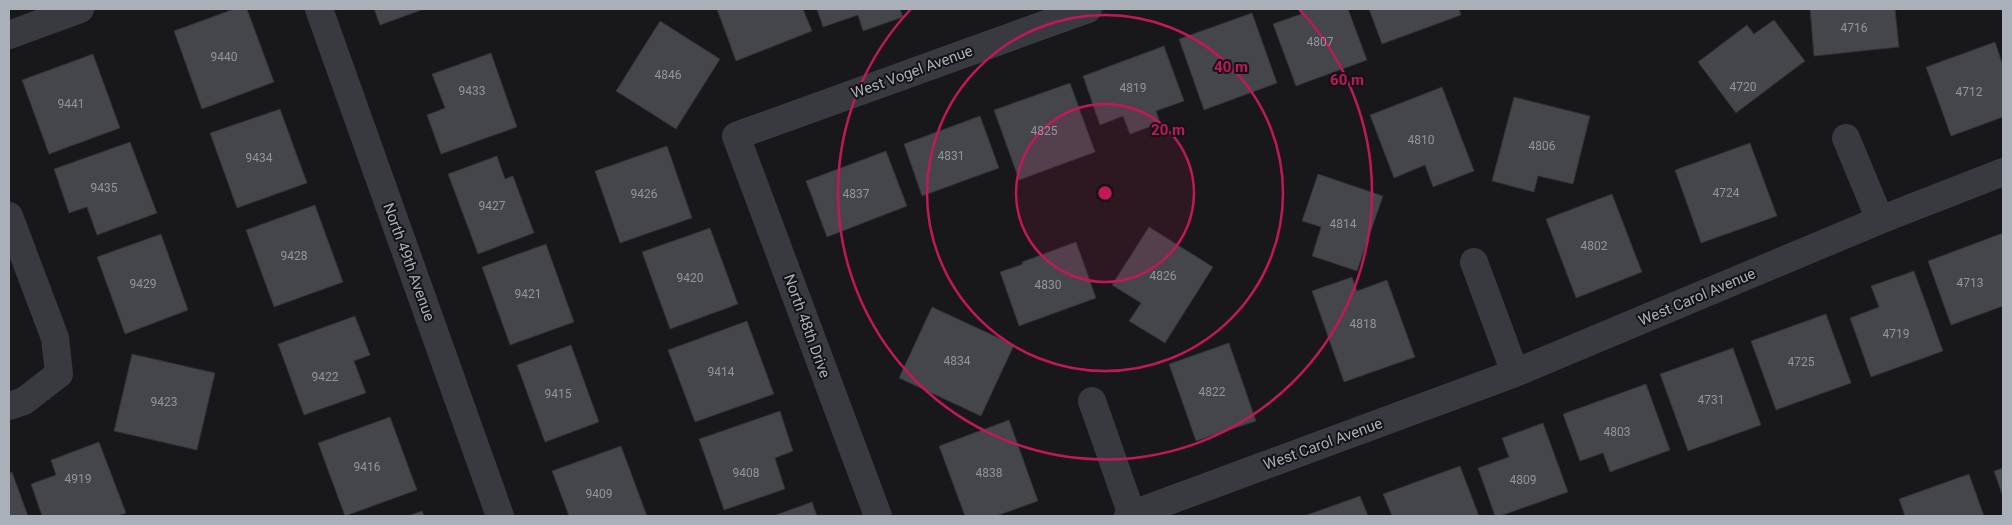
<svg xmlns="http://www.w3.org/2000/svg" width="2012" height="525" viewBox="0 0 2012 525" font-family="Roboto,sans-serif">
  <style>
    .building { fill: #44464a; stroke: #323236 }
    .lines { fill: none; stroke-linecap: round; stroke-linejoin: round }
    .minor { stroke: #393a3f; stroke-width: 28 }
    .ring { fill: none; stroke: #c2185b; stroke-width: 2.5 }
    .labels { text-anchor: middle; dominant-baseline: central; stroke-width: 4; stroke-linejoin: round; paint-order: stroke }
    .number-label { font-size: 12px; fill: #90969e }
    .street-label { font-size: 15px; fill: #aab0ba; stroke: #131315 }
    .centre { fill: #c2185b; stroke: #131315; stroke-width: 2.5 }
    .ring-label { font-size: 15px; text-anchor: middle; font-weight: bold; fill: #c2185b; stroke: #131315; stroke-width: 4; stroke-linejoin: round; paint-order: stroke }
  </style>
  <rect width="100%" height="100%" fill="#18181a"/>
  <path class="building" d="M234,9H247L274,82L202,109L174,31Z
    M374,9H424L380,25Z
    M717,9H803L812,31L736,61Z
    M817,9H900L903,17L863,31L858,15L823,27Z
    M1299,9H1348L1367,60L1296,86L1273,24L1301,14Z
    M1369,9H1459L1461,15L1382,44Z
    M1810,9H1895L1899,47L1814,56Z
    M1252,13L1277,83L1204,110L1179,39Z
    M1774,20L1805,61L1736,113L1698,62L1747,25L1754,34Z
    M660,21L720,59L676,129L616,91Z
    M1995,42L2003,66V117L1951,136L1926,67Z
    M1164,46L1184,101L1156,111L1160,123L1130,134L1123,116L1100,125L1083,76Z
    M491,53L517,127L441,154L427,115L445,108L432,74Z
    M93,54L120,128L49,154L22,80Z
    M1070,83L1095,152L1019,180L994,110Z
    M1442,87L1474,171L1433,187L1425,165L1394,178L1370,115Z
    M1514,97L1590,116L1573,184L1538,176L1534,192L1492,181Z
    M280,109L307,183L237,208L210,133Z
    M980,116L999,168L922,196L904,144Z
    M130,142L157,213L97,235L87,207L69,213L54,169Z
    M1750,143L1777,216L1701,243L1675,170Z
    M667,146L692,218L620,243L595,171Z
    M886,151L907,206L827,237L806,181Z
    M497,156L505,179L513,176L534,233L478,254L448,174Z
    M1318,174L1383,196L1357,271L1312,256L1321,227L1302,221Z
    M1612,194L1642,272L1576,298L1546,219Z
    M315,205L343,282L274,307L246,230Z
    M1149,227L1213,267L1165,343L1129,321L1141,303L1112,285Z
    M710,228L738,304L670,329L642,252Z
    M2003,233V306L1951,325L1928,261Z
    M161,234L188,310L125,334L97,257Z
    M1076,242L1096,298L1019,326L1000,272L1023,264L1022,262Z
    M546,244L574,322L510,345L482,267Z
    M1914,271L1943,351L1871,377L1850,318L1879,307L1871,286Z
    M1352,277L1357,291L1387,280L1415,357L1344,382L1312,291Z
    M932,307L1014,345L981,416L899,378Z
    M1826,314L1851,383L1776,410L1751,341Z
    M355,316L370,355L354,361L366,393L304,415L278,344Z
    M747,321L774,394L695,422L668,350Z
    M1229,343L1256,421L1196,441L1169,364Z
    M571,345L599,422L545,442L517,365Z
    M1733,348L1761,425L1688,451L1660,374Z
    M132,354L215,373L197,450L114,431Z
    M1646,384L1670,450L1610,472L1603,453L1580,461L1563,414Z
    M780,411L793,451L775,458L785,489L724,510L699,439Z
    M390,417L417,490L345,516L318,443Z
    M1009,420L1038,501L996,516H965L939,446Z
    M1543,423L1568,492L1500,516H1495L1478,468L1509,457L1502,438Z
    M99,442L126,513L118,516H42L31,484L56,475L51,460Z
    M621,446L647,516H569L552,471Z
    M1460,466L1479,516H1392L1383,494Z
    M2003,468V497L1994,471Z
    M12,472L28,516H9V474Z
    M1969,474L1984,516H1905L1899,499Z
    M1360,496L1368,516H1304Z
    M812,502L817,516H773Z
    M422,511L424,516H408Z"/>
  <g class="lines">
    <path class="minor" d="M319,9L500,516
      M9,35L80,9
      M1846,138L1880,220
      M9,216L55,338L59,374L24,401L9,406
      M1474,262L1515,373
      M1092,401L1132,515
      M878,516L736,136L1088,9
      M1128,516L1515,373L1880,220L2003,172"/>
  </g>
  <circle cx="1105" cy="193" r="89" fill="#c2185b" fill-opacity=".12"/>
  <g class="ring">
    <circle cx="1105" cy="193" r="89"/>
    <circle cx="1105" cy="193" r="178"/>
    <path d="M1299 9A267 267 0 1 1 911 9"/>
  </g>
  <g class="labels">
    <g class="number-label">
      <text x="1854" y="28">4716</text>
      <text x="1320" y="42">4807</text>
      <text x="224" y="57">9440</text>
      <text x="668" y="75">4846</text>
      <text x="1743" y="87">4720</text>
      <text x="1133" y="88">4819</text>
      <text x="472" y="91">9433</text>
      <text x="1969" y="92">4712</text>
      <text x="71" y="104">9441</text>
      <text x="1044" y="131">4825</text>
      <text x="1421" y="140">4810</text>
      <text x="1542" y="146">4806</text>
      <text x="951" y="156">4831</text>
      <text x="259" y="158">9434</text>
      <text x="104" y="188">9435</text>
      <text x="1726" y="193">4724</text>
      <text x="644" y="194">9426</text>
      <text x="856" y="194">4837</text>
      <text x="492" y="206">9427</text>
      <text x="1343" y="224">4814</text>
      <text x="1594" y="246">4802</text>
      <text x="294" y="256">9428</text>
      <text x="1163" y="276">4826</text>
      <text x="690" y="278">9420</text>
      <text x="1970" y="283">4713</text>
      <text x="143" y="284">9429</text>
      <text x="1048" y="285">4830</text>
      <text x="528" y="294">9421</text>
      <text x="1363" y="324">4818</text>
      <text x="1896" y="334">4719</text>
      <text x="957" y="361">4834</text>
      <text x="1801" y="362">4725</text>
      <text x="721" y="372">9414</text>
      <text x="325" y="377">9422</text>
      <text x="1212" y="392">4822</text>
      <text x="558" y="394">9415</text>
      <text x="1711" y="400">4731</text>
      <text x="164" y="402">9423</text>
      <text x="1617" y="432">4803</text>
      <text x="367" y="467">9416</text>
      <text x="746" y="473">9408</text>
      <text x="989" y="473">4838</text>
      <text x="78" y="479">4919</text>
      <text x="1523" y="480">4809</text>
      <text x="599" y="494">9409</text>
    </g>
    <g class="street-label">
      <text transform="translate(912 72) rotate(-20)">West Vogel Avenue</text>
      <text transform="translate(409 262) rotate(70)">North 49th Avenue</text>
      <text transform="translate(1697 297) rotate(-23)">West Carol Avenue</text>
      <text transform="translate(807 326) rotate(70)">North 48th Drive</text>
      <text transform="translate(1323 444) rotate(-20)">West Carol Avenue</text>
    </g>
  </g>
  <circle cx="1105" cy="193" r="8" class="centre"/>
  <g class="ring-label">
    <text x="1231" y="72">40 m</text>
    <text x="1347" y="85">60 m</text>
    <text x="1168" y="135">20 m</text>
  </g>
  <rect width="2012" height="525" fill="none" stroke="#aab0ba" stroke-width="20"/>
</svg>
